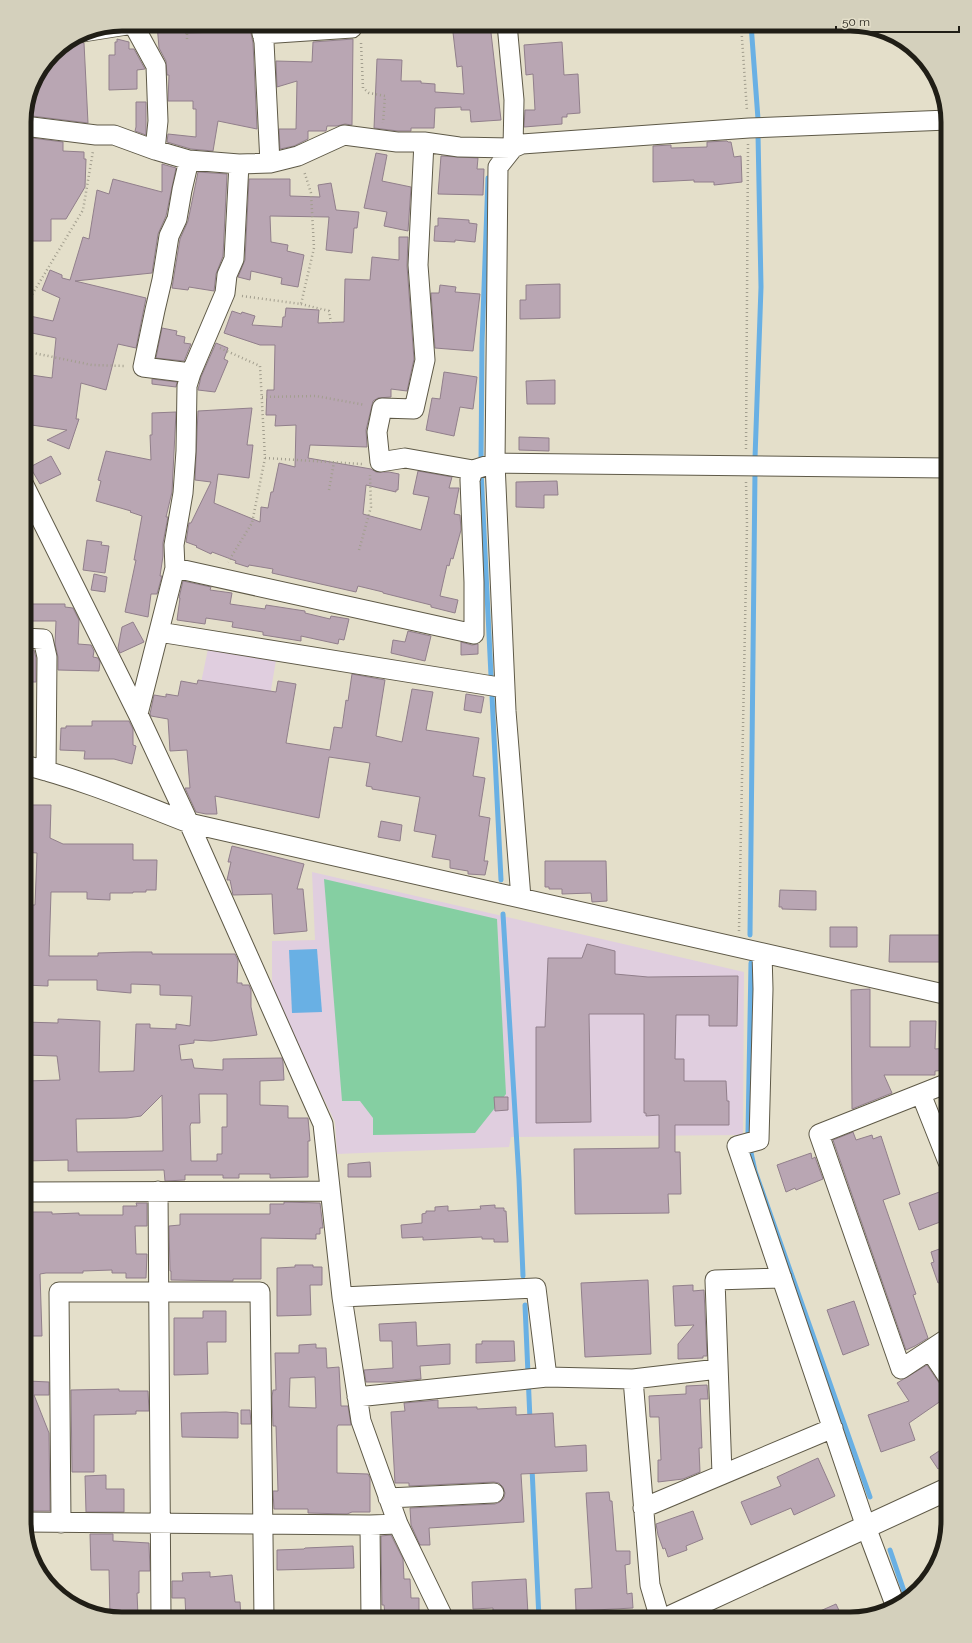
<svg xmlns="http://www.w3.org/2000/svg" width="972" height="1643" viewBox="0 0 972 1643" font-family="Raleway,sans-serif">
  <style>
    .education { fill: #e0cedf }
    .green { fill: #85cfa2 }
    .water { fill: #69b0e4 }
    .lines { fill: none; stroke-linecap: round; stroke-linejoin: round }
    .stream { stroke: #69b0e4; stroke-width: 5 }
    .building { fill: #b9a6b3; stroke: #917f8b; fill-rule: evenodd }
    .minor-casing { stroke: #5e5947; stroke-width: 21 }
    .tertiary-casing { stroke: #5e5947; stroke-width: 24 }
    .path { stroke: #a29e8e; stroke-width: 2.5; stroke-dasharray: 1 3; stroke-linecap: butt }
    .minor { stroke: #fff; stroke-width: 19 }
    .tertiary { stroke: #fff; stroke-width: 22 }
    .rim { fill: none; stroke: #201e16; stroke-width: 5 }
  </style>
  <rect width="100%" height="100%" fill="#e4dfca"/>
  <path class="education" d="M208,649L276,660L263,738L192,726Z
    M312,872L744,972L743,1135L511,1137L509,1147L337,1154L335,1122L272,993V941L315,940Z"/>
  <path class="green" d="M324,879L497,919L506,1094L475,1133L373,1135V1118L360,1101H342Z"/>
  <path class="water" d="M317,949L322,1012L292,1013L289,950Z"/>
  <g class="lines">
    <path class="stream" d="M751,24L758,119
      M755,458L761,287L758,134
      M481,463L482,343L488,178
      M481,471L501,880
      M503,914L519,1179L523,1276
      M750,935L755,471
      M748,1134L751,963
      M750,1148L755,1171L870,1497
      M525,1305L530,1420
      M532,1468L539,1619
      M890,1550L906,1597"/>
  </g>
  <path class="building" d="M157,24H184L185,33L222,32V24H249L253,43L257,129L218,121L213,151L191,149L167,142L168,134L196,137V109H193V101H168L169,75H167L166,61L159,48Z
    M452,24H490L501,120L471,122L470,110H461V107L435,108L434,128H411V131H398L374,128L377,59L402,60L401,81H421V83L435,84V92L464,94L462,66L457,67Z
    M74,38L79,42L84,43L88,123L24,115L32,84L53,53Z
    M117,39L129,42V49H134L145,69L137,70V89L109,90V55H115V42H117Z
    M353,39L352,125L345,124L337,126H327L326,131H308V139L294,146L280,149L279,129H296L297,81L277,87L276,61L312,62L313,42Z
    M562,42L564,75L578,74L580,113L567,114V117H562V124L524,127L525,110H535L533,74L526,75L524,45Z
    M136,102H146V135L135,131L136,127Z
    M24,137L63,142V151L84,152V159H86L85,187L66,219H51V241H31L29,198H24Z
    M727,141L728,142H731L734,157L741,156L742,182L714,185V182H694V180L653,182V146L671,145V148L707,147V142Z
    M376,153L387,155L382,181L411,187L408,231L384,226L387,212L364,208Z
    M441,156L478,158L477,169H484L483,195L438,194Z
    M162,164L176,168L166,216L158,234L152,273L75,281L146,298L136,348L118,344L106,390L81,383L76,419H79L69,449L47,440L67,430L24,424V374L52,378L56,338L27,332L30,316L53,321L60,298L42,290L50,270L62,275V278L70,280L83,237L89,239L97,190L109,194L113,179L162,192Z
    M198,172L227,174L223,256L216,274L214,291L189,287L188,290L172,288L180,239L188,221Z
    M249,179H290V196L320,197L318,185L331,183L336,210L359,212L357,228H354L352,253L326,250L329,217L270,216L271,242L288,245L287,251L304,255L298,287L281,284L282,278L251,271L250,280L238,277L245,260Z
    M438,218L469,220V223L477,224L475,242L455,240V242L434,241L435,226H438Z
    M399,237H408L407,266L414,359L407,391L391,389V397L378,398L373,401L366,430L367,447L310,445L308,458L371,469L376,472H389L399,474L398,490H396V492L366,485L363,514L421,530L429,497L413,494L418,471L452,477L449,488H459L454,514L460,515L461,530L453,559L451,558L449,566L447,565L440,596L458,600L455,613L431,607V605L383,593V592L358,586L356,592L272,573L273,569L249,565L248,567L235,563L236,561L212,552L211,554L196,547L197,546L186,542L189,523H191L211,482L195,480L198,411L252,408L247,445H253L249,478L218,474L214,503L260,522L261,507L268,508L271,492H273L279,463L295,467L296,425L275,426L276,415H266L267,390H274L275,345H260L224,333L232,311L241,314L242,312L255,316L252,325L282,327L283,317H285L286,308L319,310L318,323L344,322L345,279L370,280L372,257L399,260Z
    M560,284V318L520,319V300H526V285Z
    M440,285L456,287L455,292L480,294L473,351L435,348L431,293H439Z
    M162,328L177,331L176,335L185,337L184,343L191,344L184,361L156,358Z
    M216,343L228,348L224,359L228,361L215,392L198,390L201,377Z
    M444,372L477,377L473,409L460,407L454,436L426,430L432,398L440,399Z
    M152,379L177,382L176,387L152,384Z
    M555,380V404H527L526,381Z
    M176,412L172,492L166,517H168L163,543V556L160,576H162L157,594H151L148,617L125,612L136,560H134L142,516L130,512L131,511L96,501L101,481L98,480L106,451L151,460L150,435H152V413Z
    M519,437L549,438V451L519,450Z
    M51,456L61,474L40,484L30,467Z
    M557,481L558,495H544V508L516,507V482Z
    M87,540L102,542L101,545L109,546L105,573L83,570Z
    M94,574L107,577L105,592L91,590Z
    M183,581L211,587L210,590L232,593L230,604L265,609L266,605L305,611V613L330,619L331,616L349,619L344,640L339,639L338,644L301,636V641L263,635V632L232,627L233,622L206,618L205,624L177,620L180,598H179Z
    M24,604H65V607L73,608L79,620L78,644L91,645L94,651L93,657L98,658L100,662L99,671L58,670V657L55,644L56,621H24Z
    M133,622L144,642L120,653L118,648L122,627Z
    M408,631L431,636L425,661L391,653L393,640L405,642Z
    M461,642L472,645L478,644V654L461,655Z
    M24,650H34L36,658V682H24Z
    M352,674L385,680L376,736L402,742L412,689L433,692L426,730L479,738L473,776L485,778L479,816L490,818L484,861H488L485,875L468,874V871L450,868V860L432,857L436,835L414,831L420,797L372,789V787L366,786L370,763L329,757L319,818L215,796L217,814H206L196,812L185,788H190L187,750L170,751L168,719L151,716L150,714L154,695L166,697V694L178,696L181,681L197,684L198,680L276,692L278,681L296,684L286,743L330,750L334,727L342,728L346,700L348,701Z
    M466,694L484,697L481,713L464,710Z
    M92,721H129L133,729V745L136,746L132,764L114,759H84L85,751L60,750L61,728H66V726H92Z
    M24,805H51L50,838L63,844H133V860H157L156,890H146V892H133V893H110V900L87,899V892H51L49,956H98V953L133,952H152V954H235L238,960L237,983H242V985H249L251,990V1007L257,1035L211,1041L194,1040V1043L179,1045L181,1060L192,1059L194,1068L223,1070V1059L282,1058L283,1062L284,1080L260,1081V1105L288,1106V1118H308L310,1141H308V1177L270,1178V1174H239V1178H223V1175H185V1180L165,1181L164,1170L68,1171V1160L24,1161V1081L60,1080L57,1056L24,1055V1022L58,1023V1019L100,1021L99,1072L134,1071L136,1024H150V1028L176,1029V1024L190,1026L192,996L160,995V985L131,984V993L97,990V980H48V986L24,985V905H35L37,853L24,852ZM199,1094H227V1127H222V1154H217V1161H191L190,1126L191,1123H200ZM162,1095L163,1151L77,1152L76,1119L127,1118L141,1116Z
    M381,821L402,825L400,841L378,837Z
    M232,846L304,864L297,889H303L307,931L274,934L272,894L233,895L230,880H227L231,862H228Z
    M545,861H606L607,901L592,902L591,893L562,894V889H549V887H545Z
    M780,890L816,891V910L782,909V907H779Z
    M830,927H857V947H830Z
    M890,935H943V962H889Z
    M587,944L615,951V974L648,977L738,976L737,1026H709V1015H676L675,1059H684V1081H726L727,1101H729V1125H675V1152H680L681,1194H668L669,1213L575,1214L574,1149L659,1148V1115L646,1116V1113H644V1014H589L591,1122L536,1123V1027H545L548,958H582Z
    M870,989V1047H910V1021H936L935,1049L948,1048V1070L935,1071V1075H884L892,1093L852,1109L851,990Z
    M494,1097H508V1110L495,1111Z
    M853,1132L856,1140L872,1135L873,1139L881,1136L900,1194L883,1200L916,1294L913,1295L928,1338L915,1346L906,1350L833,1140Z
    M811,1153L812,1159L815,1157L823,1179L796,1190L795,1188L786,1192L777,1165Z
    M370,1162L371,1177H348V1164Z
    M945,1190L948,1198V1219L919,1230L909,1203Z
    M284,1202L320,1203L323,1228H320V1234H316V1239L261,1238V1279H233V1281L171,1280V1271H170L169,1226L180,1225V1214H270V1204H284Z
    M136,1203H147V1226H135L136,1254H147L146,1278H126V1273H112V1270L83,1271V1273H46L40,1274L42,1336H24V1212H52V1214L79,1213V1215H123V1206H137Z
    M495,1205V1208H504V1211H506L508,1242H494V1239H482V1237L423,1240V1237L402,1238L401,1225L422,1223V1214L426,1213V1211H435V1207L448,1206V1211L481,1209L480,1206Z
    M948,1246V1295H946L941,1282L938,1283L931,1263L934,1262L931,1252Z
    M295,1265H313V1267H322V1285H310L311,1315L277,1316V1268L295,1267Z
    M648,1280L651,1354L585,1357L581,1283Z
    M693,1285V1291L704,1290L707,1356H703V1358L678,1359V1344L694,1325L675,1326L673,1286Z
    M854,1301L869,1345L843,1355L827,1310Z
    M203,1311H226V1342H207L208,1374L174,1375V1318H203Z
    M416,1322L417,1346L450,1344V1364L420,1366L421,1379L390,1382H366L364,1370L393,1368L392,1341H380L379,1324Z
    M482,1341H514L515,1361L476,1363V1344H482Z
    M316,1344V1348H326L327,1368L339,1367L341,1406H348L351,1425H338L337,1427V1473L368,1474L370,1478V1512H352L347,1514L308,1513V1509H274L273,1491H278L276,1426H273L272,1397L273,1390H276L275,1353H299V1345ZM315,1377L316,1408L289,1407L290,1378Z
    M927,1365L948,1396L909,1423L915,1440L881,1452L868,1415L909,1401L897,1383Z
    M24,1372L28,1381L49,1382V1395H34L49,1433L50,1511H27V1494H24Z
    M707,1385L708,1399H700L702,1448H699L700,1472L683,1479L658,1482V1460H661L659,1417H650L649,1396L686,1394V1386Z
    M119,1389V1391H148L149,1411H136V1414L94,1415V1472H72L71,1390Z
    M438,1400V1408L477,1407V1409L516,1407V1415L553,1413L555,1447L586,1445L587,1471L521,1474L524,1522L429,1528L430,1545H420L411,1525L410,1508L495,1504L500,1502L504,1498L505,1493L503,1487L499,1483L494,1482L409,1486V1483H395L391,1412L405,1411L404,1403Z
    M241,1410H250L251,1424H241Z
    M226,1412L238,1413V1438L182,1437L181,1413Z
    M948,1445V1463L938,1469L930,1457Z
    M818,1458L835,1496L794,1515L791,1508L751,1525L741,1502L781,1486L777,1477Z
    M106,1475V1489H124V1512H86L85,1476Z
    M609,1492L610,1501H612L616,1551H630V1564L625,1565L627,1594L632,1593L633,1608L576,1611L575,1589L592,1588L586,1493Z
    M693,1511L703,1539L686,1546L687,1550L668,1557L665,1548L663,1549L658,1535L656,1524Z
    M90,1534H113V1541L149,1543L150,1571H139V1593H137L138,1616H110L109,1570H91Z
    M391,1535L403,1559L404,1579H410L411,1598H419V1614H385L384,1605H382L381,1536Z
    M353,1546L354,1568L277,1570V1550L304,1549L305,1548Z
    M210,1572V1577L232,1575L235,1602H240L241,1619H186L185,1598H172V1581H183L182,1573Z
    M526,1579L528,1614H524V1619H493V1608L473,1609L472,1582Z
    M836,1604L843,1619H802Z"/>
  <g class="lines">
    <g class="minor-casing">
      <path id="minor" d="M133,24L156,66L158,121L155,150L189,160L239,164L270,163L298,156L344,135L397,142H424L459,147L513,148
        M260,24L264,42L270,163
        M507,24L514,100L513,148
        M83,32L133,24
        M262,34L352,28
        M24,126L96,135H114L155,150
        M424,142L418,265L425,360L414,409L382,408L377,432L380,462L405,458L473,470L495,463L948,468
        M191,373L225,293L227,275L234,259L239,164
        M24,485L138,714L189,823L323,1124L342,1297L361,1421L398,1524L444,1619
        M175,568L474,634V582L470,480L473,470
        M159,632L505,688
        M24,638L43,639L47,657L46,771
        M138,714L175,568L174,545L183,493L186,451L187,386L191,373L143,367L155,310L162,280L169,236L177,219L182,190L189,160
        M24,765C81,779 135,802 189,823L948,995
        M521,898L506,711L495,463L498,167L513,148L522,144L749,128L948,120
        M762,953L763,989L759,1140L737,1146L866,1527L896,1607
        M921,1094L948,1162
        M158,1191L161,1619
        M24,1192L330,1191
        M342,1297L536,1288L547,1377
        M948,1338L901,1369L819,1134L948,1083
        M930,1350L948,1377
        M633,1379L718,1369
        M357,1397L547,1377L633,1379L650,1585L660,1619
        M722,1474L715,1280L782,1278
        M388,1498L494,1493
        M643,1508L833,1428
        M24,1522L370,1525L398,1524
        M61,1523L59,1292H260L264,1619
        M370,1525L371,1619"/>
    </g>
    <g class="tertiary-casing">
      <path id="tertiary" d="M666,1619L948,1489"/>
    </g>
    <path class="path" d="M741,24L747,111
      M187,39V24
      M361,43L363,88L369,93L385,96L383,123
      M242,296L301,304L314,248L311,193L304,171
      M301,304L329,311L331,323
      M24,308L83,210L93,151
      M220,348L260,366L265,458L252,523L228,562
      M24,351L92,365L126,366
      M262,397L316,396L365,405
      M746,449L748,144
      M265,458L362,464
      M329,490L334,462
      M359,550L371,507L370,475
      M739,931L747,524L746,482"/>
    <use href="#minor" class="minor"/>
    <use href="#tertiary" class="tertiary"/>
  </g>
  <path d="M0 0H972V1643H0ZM122 31H850A91 91 0 0 1 941 122V1521A91 91 0 0 1 850 1612H122A91 91 0 0 1 31 1521V122A91 91 0 0 1 122 31Z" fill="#d4d0bc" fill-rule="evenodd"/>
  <path class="rim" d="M122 31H850A91 91 0 0 1 941 122V1521A91 91 0 0 1 850 1612H122A91 91 0 0 1 31 1521V122A91 91 0 0 1 122 31Z"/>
  <path d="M836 26v6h123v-6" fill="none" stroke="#201e16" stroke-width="2"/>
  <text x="842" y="26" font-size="12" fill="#201e16" stroke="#e4dfca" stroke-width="3" paint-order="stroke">50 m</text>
</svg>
